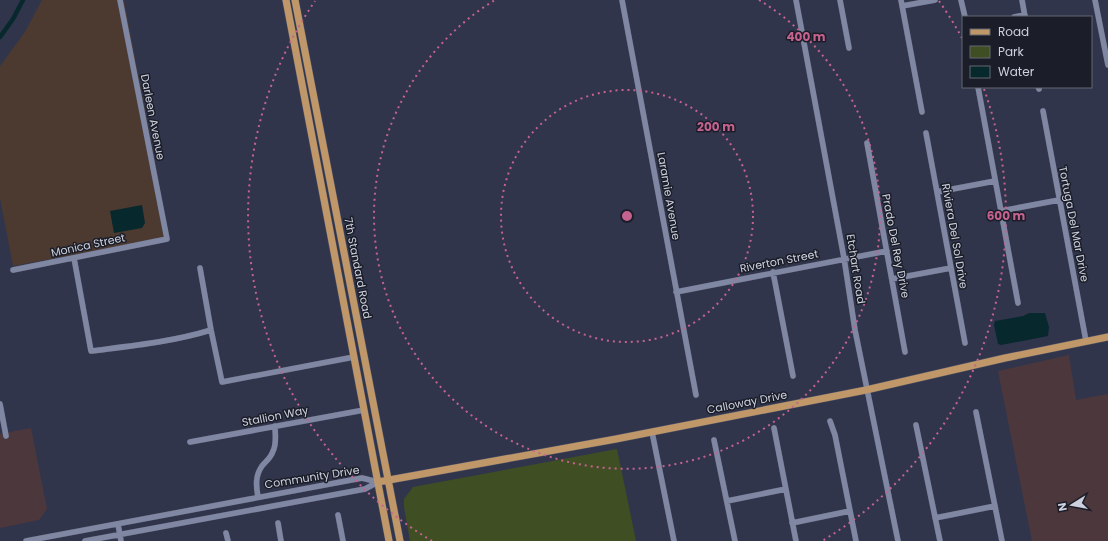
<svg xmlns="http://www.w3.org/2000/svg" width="1108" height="541" viewBox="0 0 1108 541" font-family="Poppins,sans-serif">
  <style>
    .commercial { fill: #4c3a30 }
    .industrial { fill: #4c383c }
    .green { fill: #404f23 }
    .water { fill: #07282d }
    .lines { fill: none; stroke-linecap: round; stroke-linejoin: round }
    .canal { stroke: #07282d; stroke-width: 4.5 }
    .minor-casing { stroke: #4e5265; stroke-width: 6 }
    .major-casing { stroke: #4e5265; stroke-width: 8 }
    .minor { stroke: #8087a2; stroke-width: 5.5 }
    .major { stroke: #bf9769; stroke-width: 7 }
    .ring { fill: none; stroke: #c66290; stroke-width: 2; stroke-dasharray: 2 4 }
    .labels { text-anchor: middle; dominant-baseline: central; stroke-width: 3; stroke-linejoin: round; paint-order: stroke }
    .street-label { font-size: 11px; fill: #cdd1df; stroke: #1b1e28 }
    .centre { fill: #c66290; stroke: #1b1e28; stroke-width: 2 }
    .ring-label { font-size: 12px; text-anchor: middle; font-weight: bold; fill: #c66290; stroke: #1b1e28; stroke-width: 3; stroke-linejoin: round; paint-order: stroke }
  </style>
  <rect width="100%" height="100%" fill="#30354c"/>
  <path class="commercial" d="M42,0H124L169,237L13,266L0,198V66L25,32Z"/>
  <path class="industrial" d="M1069,355L1076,400L1108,394V541H1032L998,371Z
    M31,428L47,509L39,520L0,528V434Z"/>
  <path class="green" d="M617,449L636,541H410L404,507V499L413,487Z"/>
  <path class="water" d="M142,205L145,223L142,228L114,233L110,211Z
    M1029,313H1045L1049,327L1048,336L1001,345L998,344L994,325L995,321L1023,316Z"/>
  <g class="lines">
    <path class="canal" d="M0,37L13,19L23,0"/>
    <g class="minor-casing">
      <path id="minor" d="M622,0L696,395
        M796,0L844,258L855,330L898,541
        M840,0L849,48
        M901,0L922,112
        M961,0L965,17
        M1022,0L1025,17
        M1095,0L1108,65
        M902,6L935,0
        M1014,17L1025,15
        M978,87L1018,303
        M1038,87L1039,89
        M1043,111L1086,341
        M926,133L965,343
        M867,143L905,352
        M937,192L995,181
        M1001,211L1059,200
        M74,258L91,351C130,346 172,342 211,330
        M200,268L211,330L222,382L354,357
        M13,270L167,239L120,0
        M773,272L793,376
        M892,279L951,268
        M676,292L887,251
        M0,404L6,436
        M976,412L1002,541
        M830,421L835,435L856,541
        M916,425L940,541
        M774,428L796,541
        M652,432L674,541
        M714,440L735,541
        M190,442L364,410
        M258,497C256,486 255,476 262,466C266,461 271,458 273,451C277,444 275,434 275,426
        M727,501L786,489
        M338,515L343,541
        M935,518L995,506
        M278,523L281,541
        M792,523L850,511
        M118,524L121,541
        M226,533L228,541
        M26,541L362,478L378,482
        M85,541L365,489L378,482"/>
    </g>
    <g class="major-casing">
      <path id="major" d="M286,0L389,541
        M295,0L400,541
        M378,482L616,439L866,390L1005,358L1108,337"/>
    </g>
    <use href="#minor" class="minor"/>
    <use href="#major" class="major"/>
  </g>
  <g class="ring">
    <circle cx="627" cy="216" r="126"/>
    <path d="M759 0A253 253 0 1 1 495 0"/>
    <path d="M432 541A379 379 0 0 1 315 1M939 1A379 379 0 0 1 962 38M984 89A379 379 0 0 1 822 541"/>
  </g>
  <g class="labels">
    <g class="street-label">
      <text transform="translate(153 117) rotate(79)">Darleen Avenue</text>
      <text transform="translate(669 196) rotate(80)">Laramie Avenue</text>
      <text transform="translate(1074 224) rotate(79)">Tortuga Del Mar Drive</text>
      <text transform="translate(955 236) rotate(80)">Riviera Del Sol Drive</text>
      <text transform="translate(88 245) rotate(-12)">Monica Street</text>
      <text transform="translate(896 246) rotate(79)">Prado Del Rey Drive</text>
      <text transform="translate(779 261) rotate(-11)">Riverton Street</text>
      <text transform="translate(358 268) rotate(79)">7th Standard Road</text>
      <text transform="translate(856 269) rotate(81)">Etchart Road</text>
      <text transform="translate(747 402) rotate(-11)">Calloway Drive</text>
      <text transform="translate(275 416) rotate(-11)">Stallion Way</text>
      <text transform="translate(312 477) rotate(-9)">Community Drive</text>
    </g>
  </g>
  <circle cx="627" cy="216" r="6" class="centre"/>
  <g class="ring-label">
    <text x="806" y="41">400 m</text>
    <text x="716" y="131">200 m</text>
    <text x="1006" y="220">600 m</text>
  </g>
  <rect x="962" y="16" width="130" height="72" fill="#1b1e28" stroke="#626671"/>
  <rect x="970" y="29" width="20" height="6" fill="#bf9769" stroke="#626671"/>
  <text x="998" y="36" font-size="12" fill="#cdd1df">Road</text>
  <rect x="970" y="46" width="20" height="12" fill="#404f23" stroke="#626671"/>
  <text x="998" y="56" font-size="12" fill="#cdd1df">Park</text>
  <rect x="970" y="66" width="20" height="12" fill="#07282d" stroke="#626671"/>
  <text x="998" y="76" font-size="12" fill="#cdd1df">Water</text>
  <g transform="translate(1072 505) rotate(259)" stroke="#1b1e28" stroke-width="3" paint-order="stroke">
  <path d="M0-3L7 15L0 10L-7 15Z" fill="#cdd1df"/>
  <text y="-6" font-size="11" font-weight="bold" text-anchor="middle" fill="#cdd1df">N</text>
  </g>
</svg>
